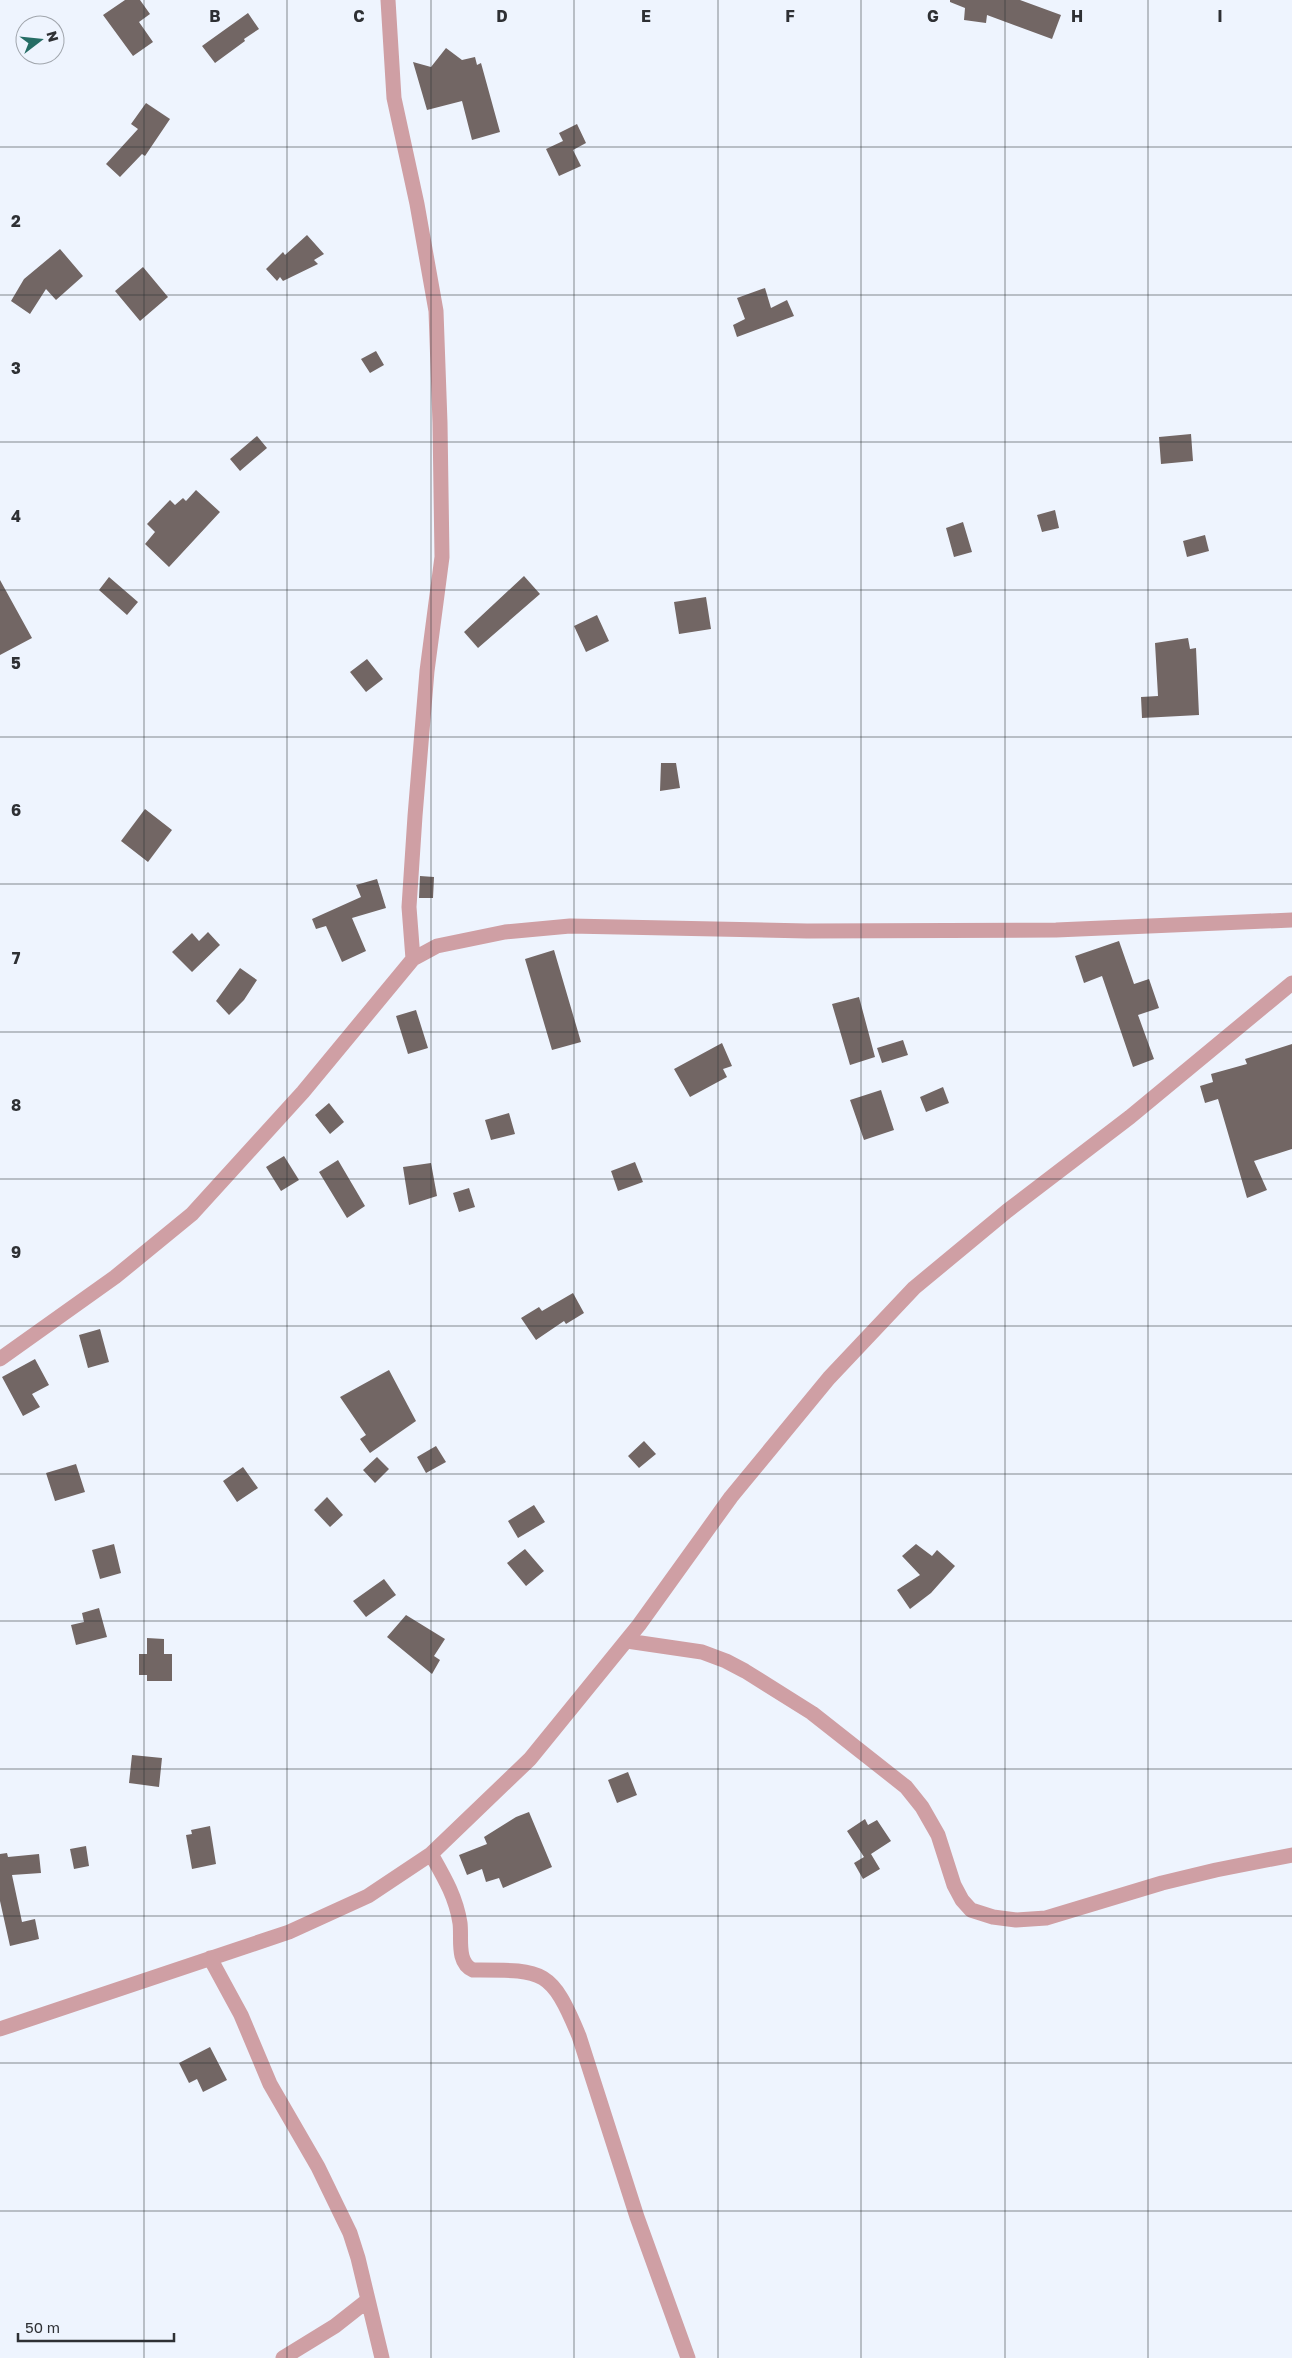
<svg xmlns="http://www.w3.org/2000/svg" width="1292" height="2358" viewBox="0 0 1292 2358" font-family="'Golos Text',sans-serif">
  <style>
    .building { fill: #726664 }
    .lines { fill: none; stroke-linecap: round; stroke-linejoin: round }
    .minor { stroke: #cf9fa4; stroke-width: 15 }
    .grid { fill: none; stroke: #2e3034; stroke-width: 1; stroke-opacity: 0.55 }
    .grid-label { font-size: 16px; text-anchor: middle; font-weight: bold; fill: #2e3034; stroke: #eef4fe; stroke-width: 5; stroke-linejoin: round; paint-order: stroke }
  </style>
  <rect width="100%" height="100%" fill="#eef4fe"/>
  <path class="building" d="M125,0H140L150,14L139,22L153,42L133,56L103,15Z
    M950,0H1020L1061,15L1052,39L987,15L986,23L964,20L965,8L950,2Z
    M248,13L259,29L244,39L245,41L215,63L202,46Z
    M446,48L462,60L475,57L477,65L481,63L500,132L472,140L462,101L427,110L413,62L431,67Z
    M146,103L170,119L145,156L142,154L120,177L106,164L138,129L131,124Z
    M577,124L586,143L573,150L581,166L559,176L546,149L563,141L559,133Z
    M307,235L324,254L314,260L318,264L283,281L280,277L277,281L266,269L283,252L285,255Z
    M60,249L83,276L56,300L46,289L30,314L11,301L24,279Z
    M143,267L168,297L140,321L115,291Z
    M765,288L771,308L787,300L794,316L737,337L733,325L745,319L737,298Z
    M376,351L384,365L370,373L361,359Z
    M1191,434L1193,461L1161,464L1159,437Z
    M257,436L267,448L240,471L230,459Z
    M196,490L220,512L169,567L145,544L155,532L147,524L170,500L175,505L183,498L186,501Z
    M1055,510L1059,528L1042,532L1037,515Z
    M963,522L972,552L954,557L946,528Z
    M1205,535L1209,551L1187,557L1183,541Z
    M524,576L540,594L478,648L464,632Z
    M109,577L138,602L127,615L99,590Z
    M0,580L32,638L0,655Z
    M706,597L711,629L679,634L674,602Z
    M597,615L609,641L586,652L574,626Z
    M1188,638L1190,649L1196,648L1199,715L1142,718L1141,697L1158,696L1155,643Z
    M367,659L383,679L366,692L350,672Z
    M661,763H676L680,788L660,791Z
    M145,809L172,830L148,862L121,841Z
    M420,876L434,877L433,898H419Z
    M377,879L386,908L352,918L366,951L342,962L326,926L316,929L312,919L361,897L356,885Z
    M208,932L220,945L192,972L172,952L192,933L199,941Z
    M1119,941L1134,984L1149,979L1159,1008L1138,1015L1154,1059L1133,1067L1102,976L1084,983L1075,956Z
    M554,950L581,1042L552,1050L525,959Z
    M240,968L257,980L244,1000L229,1015L216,1001Z
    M859,997L875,1057L850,1065L832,1004Z
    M416,1010L428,1048L408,1054L396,1016Z
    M903,1040L908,1055L882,1063L877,1048Z
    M722,1043L732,1066L723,1069L727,1077L690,1097L674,1069Z
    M1292,1044V1149L1254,1161L1267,1190L1247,1198L1218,1099L1205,1103L1200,1086L1213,1082L1211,1074L1247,1064L1245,1059Z
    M943,1087L949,1103L926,1112L920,1097Z
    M881,1090L894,1130L864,1140L850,1100Z
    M329,1103L344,1122L330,1134L315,1115Z
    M509,1113L515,1134L491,1140L485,1120Z
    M284,1156L299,1180L281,1191L266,1167Z
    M338,1160L365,1206L347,1218L319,1172Z
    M635,1162L643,1182L618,1191L611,1171Z
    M431,1163L437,1196L409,1205L403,1167Z
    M469,1188L475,1207L459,1212L453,1193Z
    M573,1293L584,1313L566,1324L564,1321L536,1340L521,1318L539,1307L542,1311Z
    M100,1329L109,1362L88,1368L79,1335Z
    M35,1359L49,1385L32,1394L40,1407L23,1416L2,1377Z
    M389,1370L416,1421L370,1453L360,1439L366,1435L340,1397Z
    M644,1441L656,1454L639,1468L628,1456Z
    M436,1446L446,1462L426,1473L417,1457Z
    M377,1457L389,1469L375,1483L363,1470Z
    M76,1464L85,1492L55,1501L46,1473Z
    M243,1467L258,1488L237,1502L223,1481Z
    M327,1497L343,1515L330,1527L314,1510Z
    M534,1505L545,1522L518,1538L508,1521Z
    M114,1544L121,1573L100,1579L92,1550Z
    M916,1544L932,1556L937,1550L955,1566L931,1593L910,1609L897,1590L920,1575L902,1556Z
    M525,1549L544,1571L526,1586L507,1563Z
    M384,1579L396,1595L366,1617L353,1601Z
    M99,1608L107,1637L76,1645L71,1625L84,1622L82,1613Z
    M406,1615L445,1639L434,1656L440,1660L432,1674L387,1637Z
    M147,1638L164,1639V1654H172V1681H147V1675H139V1654H147Z
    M132,1755L162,1758L159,1787L129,1783Z
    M628,1772L637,1795L617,1803L608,1780Z
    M529,1812L552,1867L503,1888L499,1878L486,1882L482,1869L467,1875L459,1855L487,1844L484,1837L516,1817Z
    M865,1819L868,1825L877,1820L891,1841L871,1854L880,1869L863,1879L854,1863L864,1857L847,1831Z
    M210,1826L216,1864L192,1869L186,1835L192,1834L191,1830Z
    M86,1846L89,1866L74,1869L70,1849Z
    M7,1853L8,1857L39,1854L41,1873L12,1875L22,1922L35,1919L39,1939L10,1946L0,1901V1854Z
    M210,2047L227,2080L203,2092L197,2079L189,2083L179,2063Z"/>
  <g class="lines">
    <path class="minor" d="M388,0L394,98L417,204L436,311L440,423L442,557L427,671L415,816L409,907L413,959
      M0,1359L115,1277L192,1214L303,1092L413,959L437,946L505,932L570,926L807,931L1056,930L1292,920
      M627,1641L702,1652L726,1661L745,1671L812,1713L906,1787L922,1807L938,1835L954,1885L962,1900L971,1910L993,1917L1016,1920L1046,1918L1162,1883L1216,1870L1292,1855
      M431,1854C444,1877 456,1897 460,1923C462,1938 456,1963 473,1970C543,1970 551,1968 579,2036L637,2217L688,2358
      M210,1958L241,2015L270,2084L318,2167L350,2233L358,2258L382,2358
      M0,2029L289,1932L368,1896L431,1854L530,1759L639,1625L731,1497L829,1378L914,1288L1007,1211L1130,1117L1292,983
      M283,2358L335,2326L368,2300"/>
  </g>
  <path class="grid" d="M144,0V2358M287,0V2358M431,0V2358M574,0V2358M718,0V2358M861,0V2358M1005,0V2358M1148,0V2358M0,147H1292M0,295H1292M0,442H1292M0,590H1292M0,737H1292M0,884H1292M0,1032H1292M0,1179H1292M0,1326H1292M0,1474H1292M0,1621H1292M0,1769H1292M0,1916H1292M0,2063H1292M0,2211H1292"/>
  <g class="grid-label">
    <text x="215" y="22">B</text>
    <text x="359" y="22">C</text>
    <text x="502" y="22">D</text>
    <text x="646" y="22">E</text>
    <text x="790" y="22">F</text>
    <text x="933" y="22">G</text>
    <text x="1077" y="22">H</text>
    <text x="1220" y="22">I</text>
    <text x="16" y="227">2</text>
    <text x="16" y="374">3</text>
    <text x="16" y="522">4</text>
    <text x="16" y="669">5</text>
    <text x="16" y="816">6</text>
    <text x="16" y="964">7</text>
    <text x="16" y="1111">8</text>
    <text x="16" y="1258">9</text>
  </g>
  <g transform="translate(40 40) rotate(74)"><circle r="24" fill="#eef4fe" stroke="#a1a6ad"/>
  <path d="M0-4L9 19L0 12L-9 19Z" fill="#256d65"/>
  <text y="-8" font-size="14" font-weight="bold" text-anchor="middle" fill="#2e3034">N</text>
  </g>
  <path d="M18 2333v8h156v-8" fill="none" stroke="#2e3034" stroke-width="2.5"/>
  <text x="25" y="2333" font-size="15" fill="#2e3034" stroke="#eef4fe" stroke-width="4" paint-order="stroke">50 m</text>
</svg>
